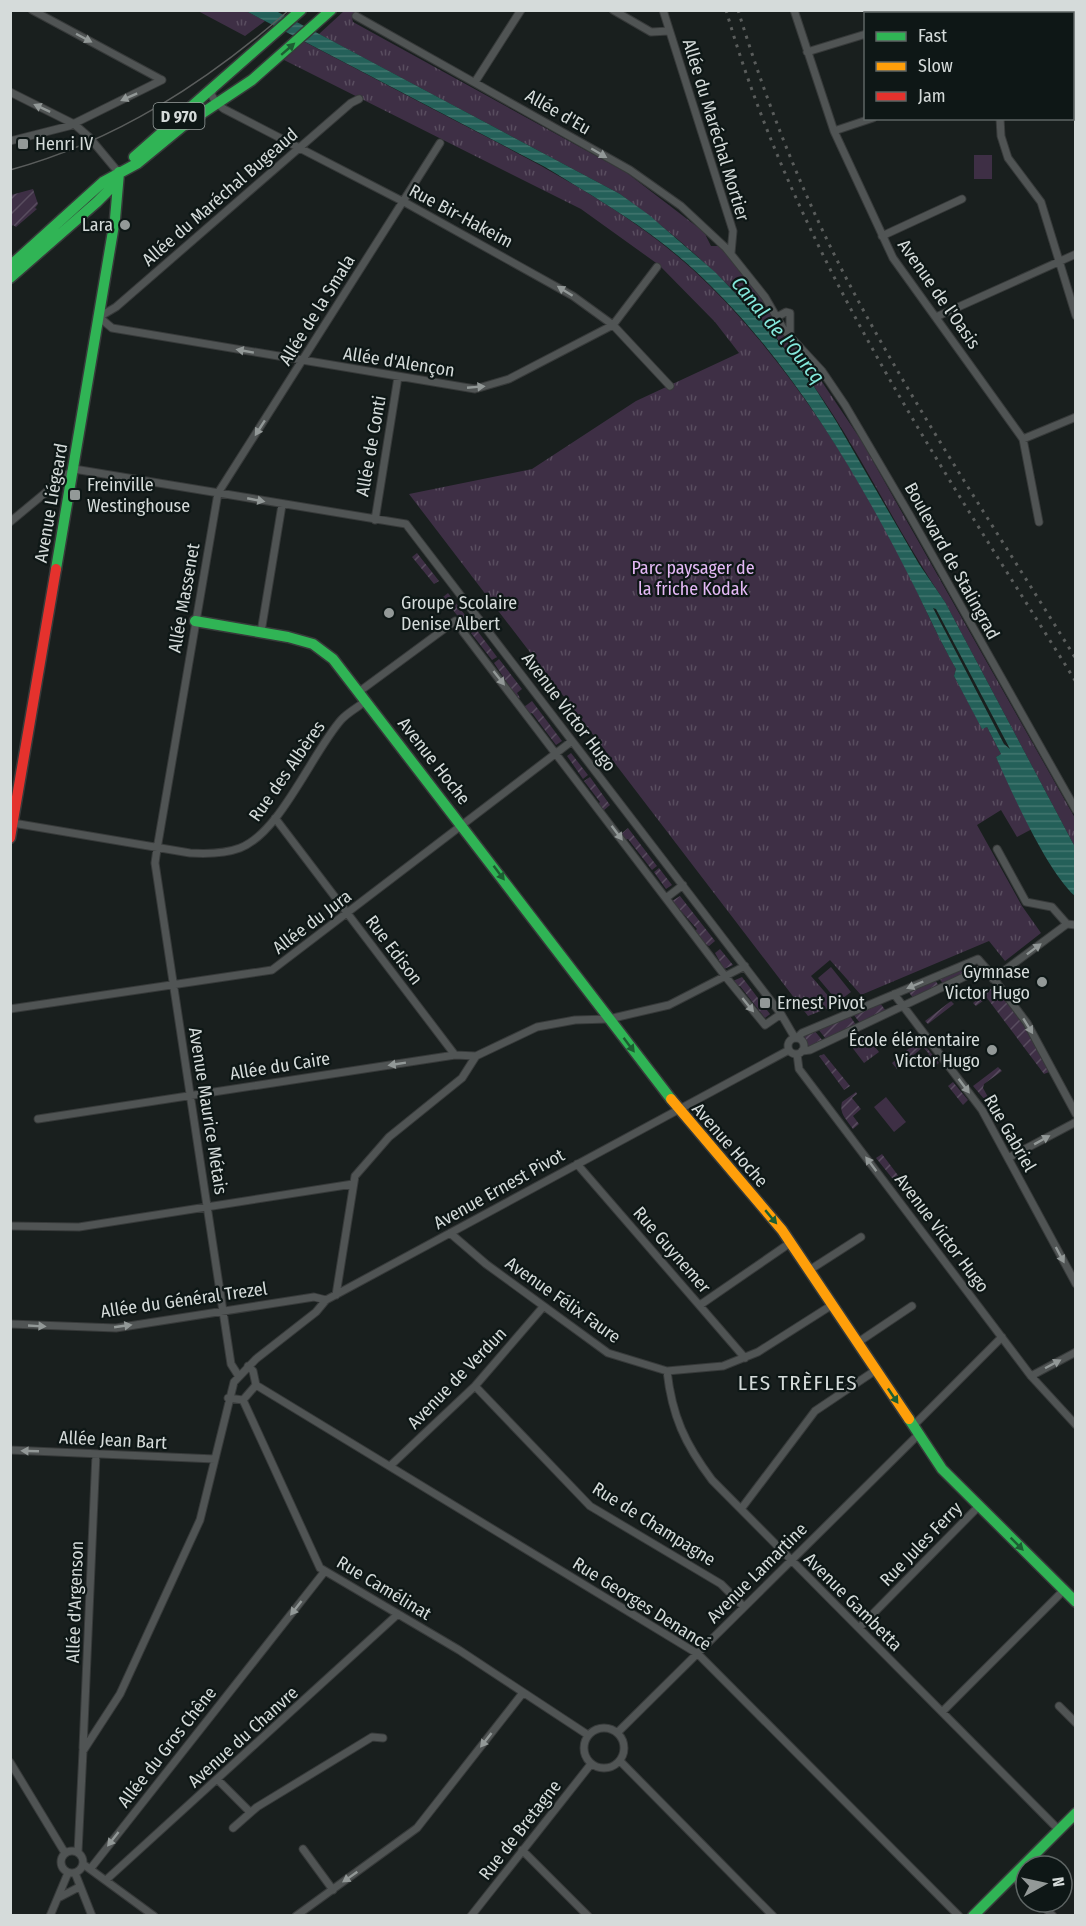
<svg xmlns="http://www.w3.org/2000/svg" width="1086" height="1926" viewBox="0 0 1086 1926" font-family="'Fira Sans Condensed',sans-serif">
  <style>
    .grass { fill: #3e2f45 }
    .park { fill: url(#park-tufts) }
    .garden { fill: url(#garden-furrows) }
    .water { fill: url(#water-rules); fill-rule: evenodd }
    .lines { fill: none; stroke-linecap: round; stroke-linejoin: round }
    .street-casing { stroke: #373a3a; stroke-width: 9 }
    .fast-casing { stroke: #373a3a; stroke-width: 13 }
    .slow-casing { stroke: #373a3a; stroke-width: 13 }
    .jam-casing { stroke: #373a3a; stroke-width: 13 }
    .street { stroke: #505454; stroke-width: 7 }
    .fast { stroke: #30b455; stroke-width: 10 }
    .slow { stroke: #ff9f0a; stroke-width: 10 }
    .jam { stroke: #e5322d; stroke-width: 10 }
    .tram { stroke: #5a5d5c; stroke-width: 1.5 }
    .rail { stroke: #5a5d5c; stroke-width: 3; stroke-dasharray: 3 6; stroke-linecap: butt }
    .oneway { fill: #929897 }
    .oneway2 { fill: #1d5e32 }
    .poi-dot { fill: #939998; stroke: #0e1716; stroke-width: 2 }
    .labels { text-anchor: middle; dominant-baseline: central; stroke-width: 4.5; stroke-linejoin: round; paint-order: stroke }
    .shield { fill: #0e1716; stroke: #99a09f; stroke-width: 1.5 }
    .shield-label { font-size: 16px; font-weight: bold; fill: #d5dbda }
    .street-label { font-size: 18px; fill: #d5dbda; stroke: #0e1716 }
    .poi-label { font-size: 18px; fill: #d5dbda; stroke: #0e1716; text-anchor: start }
    .park-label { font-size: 18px; fill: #e5b9f6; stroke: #0e1716 }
    .water-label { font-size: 20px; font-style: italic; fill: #84e8dc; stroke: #0e1716 }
    .quarter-label { font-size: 21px; letter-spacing: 1.5px; fill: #d5dbda; stroke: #0e1716 }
  </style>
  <defs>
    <pattern id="park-tufts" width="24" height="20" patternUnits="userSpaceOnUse" patternTransform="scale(1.5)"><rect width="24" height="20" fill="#3e2f45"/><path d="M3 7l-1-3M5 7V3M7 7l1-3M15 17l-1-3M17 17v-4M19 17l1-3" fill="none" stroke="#594d5f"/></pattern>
    <pattern id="garden-furrows" width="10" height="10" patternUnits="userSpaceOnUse" patternTransform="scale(1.5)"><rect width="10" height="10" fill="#3e2f45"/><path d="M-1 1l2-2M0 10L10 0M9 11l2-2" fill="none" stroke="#594d5f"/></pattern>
    <pattern id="water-rules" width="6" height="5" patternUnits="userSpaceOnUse" patternTransform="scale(1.5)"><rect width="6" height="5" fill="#246059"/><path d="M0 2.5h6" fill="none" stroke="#437670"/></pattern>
  </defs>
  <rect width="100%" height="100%" fill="#191f1e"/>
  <path class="grass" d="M974,155H992V179H974Z
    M831,967L851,992L838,1002L818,978Z
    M886,1097L906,1122L894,1132L874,1107Z"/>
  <path class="park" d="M198,11H246L265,21L245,36Z
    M344,11H356L352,17L353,22L627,173L704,232L711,246H721L761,295L783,333L818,376L861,440L1075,818V847L945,602C897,532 862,454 813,385C760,310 693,247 620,194L319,34Z
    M299,39C358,70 416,100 475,131C558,174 643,219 710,286C792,367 864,481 914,585C927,613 940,641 956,669L954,676L982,728L987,727L1001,754L996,757L1032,829L1017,837L1001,810L977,825L1022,906L1041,933L1005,961L989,941L861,995L830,960L811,976L836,1005L808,1016L409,494L532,469L636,401L739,353L715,322L659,265L581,209L278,57Z
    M865,1034L879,1052L864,1063L848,1042Z"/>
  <path class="garden" d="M33,189L38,204L35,208L37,209L16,227L13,225L11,227V195Z
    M417,553L439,581L434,584L412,557Z
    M448,593L468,619L463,623L443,597Z
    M476,629L497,657L492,660L471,633Z
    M499,659L522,689L517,693L520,698L518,699L494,663Z
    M532,701L562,741L556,745L532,713L529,714L524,707Z
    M571,753L588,775L583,779L567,756Z
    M590,777L610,805L603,811L598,804L600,802L584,781Z
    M628,828L657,866L652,870L628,839L625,840L621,834Z
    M659,868L672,885L666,889L654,872Z
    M680,896L715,941L709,946L705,944L695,931L697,929L672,901Z
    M720,949L733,965L724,969L715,953Z
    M970,965L973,970L943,984L939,978Z
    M742,977L770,1014L765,1018L740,986L738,987L733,981Z
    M935,980L939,986L913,998L908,991Z
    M990,989L997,990L1023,1024L1049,1072L1044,1074L987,998L976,1006L973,1003Z
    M951,1001L954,1004L928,1024L925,1021Z
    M880,1003L886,1011L860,1023L853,1014Z
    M850,1016L856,1025L826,1039L818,1029Z
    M814,1030L823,1041L809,1047L803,1036Z
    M914,1044L926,1047L939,1063L933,1067L925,1059L929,1054L923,1047L897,1069L892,1063Z
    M824,1054L850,1086L844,1090L819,1056Z
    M998,1067L1002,1071L984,1084L983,1088L988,1097L985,1100L973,1086Z
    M953,1082L968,1100L963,1105L948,1086Z
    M856,1092L857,1094L852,1098L861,1109L853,1116L859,1124L853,1129C846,1119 839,1114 842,1102Z
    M882,1154L900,1178L896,1183L876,1158Z"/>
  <path class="water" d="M246,11H276L620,194L649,215L715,272L765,324L813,385L836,421L919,564L945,602L1075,847V896C1047,871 1012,793 996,757L1001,754L987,727L982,729L954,676L956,669C940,641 927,612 913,584C853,464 772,330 666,246C628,216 586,192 545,167ZM933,608L936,609L1010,749L1004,744Z"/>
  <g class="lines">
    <g class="street-casing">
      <path id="street" d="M32,10L162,80
        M613,10L651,32L669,31
        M663,10L733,231L731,253
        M794,10L834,131L893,258L1023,439L1039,522
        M992,10L993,14
        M356,16L630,170L681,206L726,248L765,297L784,330L822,371L845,405L909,514L1076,810
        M807,52L866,34
        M475,82L521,10
        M214,88L211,94L216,103L224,109L406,203L573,296L613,325L670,386
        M10,92L74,124L89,137L119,173
        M359,99L351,103L116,307L99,317L112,328L475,389L509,379L613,325L657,267
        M1000,118L1001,136L1008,158L1041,202L1076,316
        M834,131L873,118
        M10,141L69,126L162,80
        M882,236L962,199
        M777,317L786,312L790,313V336
        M936,317L1076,254
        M1023,439L1076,417
        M375,520L398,377
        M10,522L74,469L406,524L781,1014L795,1038
        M479,619L463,632L725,976L765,1025L781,1014
        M261,632L282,505
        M360,691L455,621
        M275,818L455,1055L476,1056
        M13,823L190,853C206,854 224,854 240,848C280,833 312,753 341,720C347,713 358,707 366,701
        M997,849L1026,902L1052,907L1067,924
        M666,898L683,885
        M993,979L1067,924L1076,925
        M894,994L982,1110L1076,1284
        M10,1009L272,970L572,741
        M788 1046a8 8 0 1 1 16 0a8 8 0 1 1-16 0Z
        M797,1038L802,1033L978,959L985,967
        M802,1051L810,1050L985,967L1027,1023L1076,1114
        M797,1054L799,1069L1031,1376L1076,1425
        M38,1119L455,1055
        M1008,1158L1076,1122
        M577,1164L745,1358
        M10,1226L79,1227L353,1184
        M450,1233L486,1264L608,1353L667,1371L723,1366L758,1352L832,1305
        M808,1271L861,1237
        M336,1295L355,1176L389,1137L462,1078L476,1056L537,1027L575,1020L609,1019L669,1005L745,966
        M700,1305L790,1243
        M10,1324L116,1328L314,1297L326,1300
        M857,1343L912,1306
        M667,1371C672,1416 685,1444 712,1480L1059,1830
        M238,1375L231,1364L155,863L157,849L218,493L440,143
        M1031,1376L1076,1352
        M256,1385L698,1654L959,1916
        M475,1386L590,1506L721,1584L744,1607
        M228,1398L243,1400L256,1385L253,1371L248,1366
        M243,1400L320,1568L459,1650L588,1735
        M913,1426L1002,1337
        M10,1450L215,1459
        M390,1466L475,1386L543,1307
        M741,1509L815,1411L876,1370
        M859,1628L979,1506
        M1059,1706L1076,1723
        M942,1712L1064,1590
        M584 1748a20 20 0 1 1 40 0a20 20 0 1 1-40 0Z
        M618,1732L918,1435
        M83,1748L96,1454
        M620,1761L773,1916
        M10,1762L65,1853
        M218,1780L250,1812
        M233,1828L257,1807L372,1737L383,1738
        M303,1849L333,1890
        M522,1850L588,1916
        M61 1862a11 11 0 1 1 22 0a11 11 0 1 1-22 0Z
        M78,1852L83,1751L120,1694L200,1520L234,1382L256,1359L316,1312L326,1300L789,1050
        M83,1864L154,1916
        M91,1868L325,1571
        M75,1873L92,1916
        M1012,1876L1026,1889
        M106,1880L398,1614
        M60,1897L79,1887
        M1039,1902L1053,1916
        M50,1916L68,1873
        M296,1916L417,1828L522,1694
        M471,1916L591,1764"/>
    </g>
    <g class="fast-casing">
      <path id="fast" d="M134,157L301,10
        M10,266L103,182L138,163L183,126L252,80L331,10
        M10,278L97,202L109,190L119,172
        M56,569L115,219L119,173
        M195,621L288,637L313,644L333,659L671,1099
        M909,1419L942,1469L1076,1602
        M973,1916L1076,1813"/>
    </g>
    <g class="slow-casing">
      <path id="slow" d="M671,1099L782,1230L909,1419"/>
    </g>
    <g class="jam-casing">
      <path id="jam" d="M10,838L56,569"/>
    </g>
    <use href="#street" class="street"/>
    <use href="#fast" class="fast"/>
    <use href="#slow" class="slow"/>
    <use href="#jam" class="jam"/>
    <path class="tram" d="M10,170C116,141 207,82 289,10"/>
    <path class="rail" d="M726,10C797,256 942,467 1076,682
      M738,10C766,101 800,188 843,272C912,405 997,531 1076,659"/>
  </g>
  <defs><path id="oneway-solid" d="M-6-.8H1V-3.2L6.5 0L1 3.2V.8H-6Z" transform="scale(1.5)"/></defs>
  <g class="oneway">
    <use href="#oneway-solid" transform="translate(84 38) rotate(28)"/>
    <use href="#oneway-solid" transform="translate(129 97) rotate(156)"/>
    <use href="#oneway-solid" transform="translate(42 108) rotate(-155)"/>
    <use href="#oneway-solid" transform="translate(599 153) rotate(30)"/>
    <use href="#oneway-solid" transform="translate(565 291) rotate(-148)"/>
    <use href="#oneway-solid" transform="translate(245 351) rotate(-170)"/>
    <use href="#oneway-solid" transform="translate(476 387) rotate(-5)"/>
    <use href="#oneway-solid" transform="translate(260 428) rotate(123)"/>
    <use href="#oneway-solid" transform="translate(256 500) rotate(11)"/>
    <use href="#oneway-solid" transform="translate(499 678) rotate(52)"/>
    <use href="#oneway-solid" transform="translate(617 833) rotate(53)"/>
    <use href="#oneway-solid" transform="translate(1034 949) rotate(-37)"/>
    <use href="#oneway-solid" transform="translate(915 985) rotate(157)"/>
    <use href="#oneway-solid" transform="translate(748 1005) rotate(51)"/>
    <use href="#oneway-solid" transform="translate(1028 1026) rotate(58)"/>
    <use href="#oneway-solid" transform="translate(397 1064) rotate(171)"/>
    <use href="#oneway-solid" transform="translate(964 1086) rotate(53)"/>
    <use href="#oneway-solid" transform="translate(1042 1140) rotate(-29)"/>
    <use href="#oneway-solid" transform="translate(871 1164) rotate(-127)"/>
    <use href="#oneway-solid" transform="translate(1060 1255) rotate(62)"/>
    <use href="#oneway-solid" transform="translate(37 1326) rotate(3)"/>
    <use href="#oneway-solid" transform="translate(123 1326) rotate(-8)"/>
    <use href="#oneway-solid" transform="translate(1053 1364) rotate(-28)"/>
    <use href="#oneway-solid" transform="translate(30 1451) rotate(-178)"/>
    <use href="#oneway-solid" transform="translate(296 1608) rotate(128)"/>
    <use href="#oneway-solid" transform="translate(486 1740) rotate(128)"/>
    <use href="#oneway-solid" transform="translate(113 1839) rotate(128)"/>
    <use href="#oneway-solid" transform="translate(350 1877) rotate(145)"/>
  </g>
  <g class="oneway2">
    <use href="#oneway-solid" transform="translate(288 49) rotate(-41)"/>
    <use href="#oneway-solid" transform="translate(499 873) rotate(53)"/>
    <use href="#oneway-solid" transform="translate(629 1045) rotate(53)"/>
    <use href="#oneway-solid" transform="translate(771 1217) rotate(50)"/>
    <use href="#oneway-solid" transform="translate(893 1396) rotate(56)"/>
    <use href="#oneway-solid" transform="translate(1017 1544) rotate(45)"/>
  </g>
  <g class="poi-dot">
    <rect x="17" y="138" width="12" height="12" rx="3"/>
    <circle cx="125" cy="225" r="6"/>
    <rect x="69" y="489" width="12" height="12" rx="3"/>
    <circle cx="389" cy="613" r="6"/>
    <circle cx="1042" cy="982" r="6"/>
    <rect x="759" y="997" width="12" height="12" rx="3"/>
    <circle cx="992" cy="1050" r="6"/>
  </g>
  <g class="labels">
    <rect class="shield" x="153.5" y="103" width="51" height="26" rx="4.5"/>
    <g class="shield-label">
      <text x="179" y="116">D 970</text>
    </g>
    <g class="street-label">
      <text transform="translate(558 112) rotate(30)">Allée d'Eu</text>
      <text transform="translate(716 130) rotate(73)">Allée du Maréchal Mortier</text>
      <text transform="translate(220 197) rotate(-41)">Allée du Maréchal Bugeaud</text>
      <text transform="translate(461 216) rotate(28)">Rue Bir-Hakeim</text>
      <text transform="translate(939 294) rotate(55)">Avenue de l'Oasis</text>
      <text transform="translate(317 310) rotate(-58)">Allée de la Smala</text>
      <text transform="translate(399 362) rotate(9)">Allée d'Alençon</text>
      <text transform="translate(371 446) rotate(-80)">Allée de Conti</text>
      <text transform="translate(51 503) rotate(-80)">Avenue Liégeard</text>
      <text transform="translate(952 561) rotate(61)">Boulevard de Stalingrad</text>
      <text transform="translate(184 598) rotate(-80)">Allée Massenet</text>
      <text transform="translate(569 712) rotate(53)">Avenue Victor Hugo</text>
      <text transform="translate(434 761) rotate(52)">Avenue Hoche</text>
      <text transform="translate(287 771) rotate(-55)">Rue des Albères</text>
      <text transform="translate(312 922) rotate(-37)">Allée du Jura</text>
      <text transform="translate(394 950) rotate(53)">Rue Edison</text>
      <text transform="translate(280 1066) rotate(-9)">Allée du Caire</text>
      <text transform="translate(208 1111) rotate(81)">Avenue Maurice Métais</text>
      <text transform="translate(1010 1133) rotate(60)">Rue Gabriel</text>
      <text transform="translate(730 1145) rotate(49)">Avenue Hoche</text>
      <text transform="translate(499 1189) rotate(-29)">Avenue Ernest Pivot</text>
      <text transform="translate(942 1233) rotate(53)">Avenue Victor Hugo</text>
      <text transform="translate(672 1250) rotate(49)">Rue Guynemer</text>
      <text transform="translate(184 1300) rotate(-8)">Allée du Général Trezel</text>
      <text transform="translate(563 1300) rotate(35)">Avenue Félix Faure</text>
      <text transform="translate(457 1378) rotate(-46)">Avenue de Verdun</text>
      <text transform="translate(113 1440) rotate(3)">Allée Jean Bart</text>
      <text transform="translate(654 1524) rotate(32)">Rue de Champagne</text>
      <text transform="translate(921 1544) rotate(-46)">Rue Jules Ferry</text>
      <text transform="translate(757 1573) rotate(-45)">Avenue Lamartine</text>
      <text transform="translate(384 1588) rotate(31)">Rue Camélinat</text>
      <text transform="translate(75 1602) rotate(-88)">Allée d'Argenson</text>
      <text transform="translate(853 1602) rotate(45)">Avenue Gambetta</text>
      <text transform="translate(642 1604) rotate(32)">Rue Georges Denancé</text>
      <text transform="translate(243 1737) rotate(-42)">Avenue du Chanvre</text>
      <text transform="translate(167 1747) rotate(-52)">Allée du Gros Chêne</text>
      <text transform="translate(520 1830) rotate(-52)">Rue de Bretagne</text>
    </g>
    <g class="poi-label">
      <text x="35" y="144">Henri IV</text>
      <text x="113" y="225" text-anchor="end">Lara</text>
      <text x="87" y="485">Freinville<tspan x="87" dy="21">Westinghouse</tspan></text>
      <text x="401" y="603">Groupe Scolaire<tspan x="401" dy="21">Denise Albert</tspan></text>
      <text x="1030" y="972" text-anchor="end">Gymnase<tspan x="1030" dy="21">Victor Hugo</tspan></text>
      <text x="777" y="1003">Ernest Pivot</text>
      <text x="980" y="1040" text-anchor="end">École élémentaire<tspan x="980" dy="21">Victor Hugo</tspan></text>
    </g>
    <g class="park-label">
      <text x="693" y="568">Parc paysager de<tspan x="693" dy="21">la friche Kodak</tspan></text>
    </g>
    <g class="water-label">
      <text transform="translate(778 330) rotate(50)">Canal de l'Ourcq</text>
    </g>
    <g class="quarter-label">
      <text x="798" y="1383">LES TRÈFLES</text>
    </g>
  </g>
  <rect width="1086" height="1926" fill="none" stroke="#d5dbda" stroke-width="24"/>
  <rect x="864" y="12" width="210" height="108" fill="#0e1716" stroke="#5e6564" stroke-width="1.5"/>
  <rect x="876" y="32" width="30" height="9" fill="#30b455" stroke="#5e6564" stroke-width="1.5"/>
  <text x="918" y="42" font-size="18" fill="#d5dbda">Fast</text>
  <rect x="876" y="62" width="30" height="9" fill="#ff9f0a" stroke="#5e6564" stroke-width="1.5"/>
  <text x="918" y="72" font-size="18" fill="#d5dbda">Slow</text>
  <rect x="876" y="92" width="30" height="9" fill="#e5322d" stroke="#5e6564" stroke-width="1.5"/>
  <text x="918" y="102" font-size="18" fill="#d5dbda">Jam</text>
  <g transform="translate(1044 1884) rotate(82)"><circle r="28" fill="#0e1716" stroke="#5e6564" stroke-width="1.5"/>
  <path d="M0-4.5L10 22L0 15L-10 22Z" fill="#939998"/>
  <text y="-9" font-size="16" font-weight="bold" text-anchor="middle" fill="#d5dbda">N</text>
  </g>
</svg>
